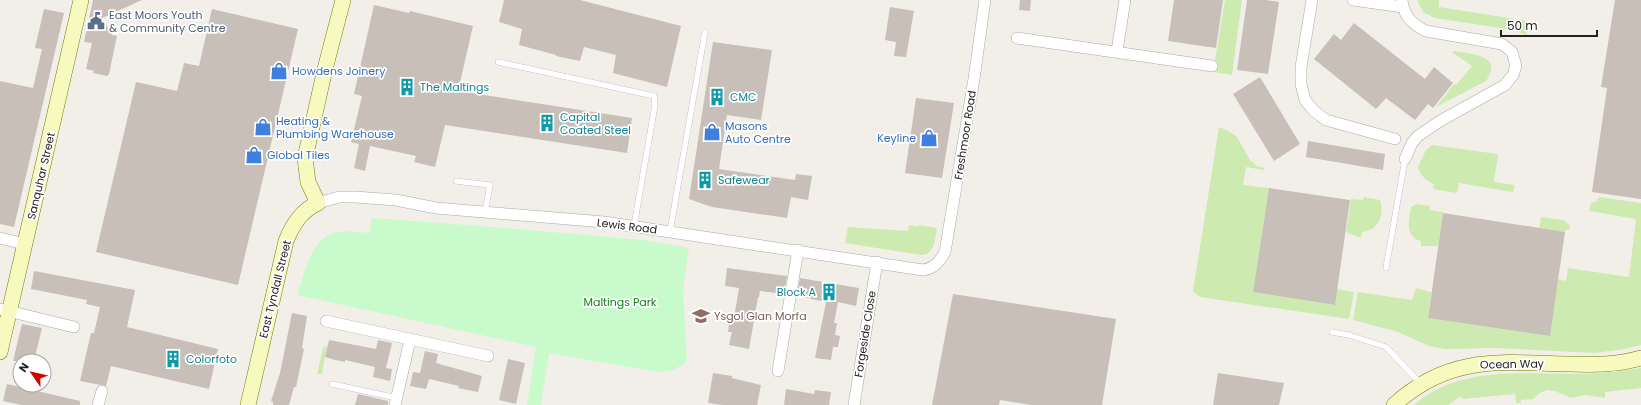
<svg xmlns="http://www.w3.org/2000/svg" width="1641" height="405" viewBox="0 0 1641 405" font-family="Poppins,sans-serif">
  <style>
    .grass { fill: #cdebb0 }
    .park { fill: #c8facc }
    .building { fill: #c7bfb8 }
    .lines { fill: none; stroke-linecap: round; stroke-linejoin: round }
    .lane-casing { stroke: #a9a9a9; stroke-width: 6 }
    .street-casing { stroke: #a9a9a9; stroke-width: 12 }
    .secondary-casing { stroke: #707d05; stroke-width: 16 }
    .lane { stroke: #fff; stroke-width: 5.5 }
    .street { stroke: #fff; stroke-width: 11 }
    .secondary { stroke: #f7fabf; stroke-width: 15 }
    .labels { text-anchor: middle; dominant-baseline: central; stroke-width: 3.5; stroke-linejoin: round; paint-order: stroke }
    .service-label { font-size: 11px; fill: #4e5e75; stroke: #fff; text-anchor: start }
    .shop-label { font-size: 11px; fill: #366cbe; stroke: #fff; text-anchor: start }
    .culture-label { font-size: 11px; fill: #0d838f; stroke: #fff; text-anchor: start }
    .street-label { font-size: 11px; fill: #222; stroke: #fff }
    .park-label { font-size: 11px; fill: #0c8416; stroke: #fff }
    .education-label { font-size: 11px; fill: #785e54; stroke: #fff; text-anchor: start }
  </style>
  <rect width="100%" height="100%" fill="#f2efe9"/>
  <path class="grass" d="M1225,0H1242L1232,75L1213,72Z
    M1417,0H1439V7L1528,21L1526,35L1513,30L1435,18L1423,12Z
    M1454,51C1470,54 1505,55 1486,81L1436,107L1454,84L1456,85L1472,66L1452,52Z
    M1219,127L1230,132L1237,137L1250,160L1257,166L1265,168L1264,170L1246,167L1243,185L1269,188L1253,292L1334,305L1337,289L1354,292L1349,319L1200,297L1193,291Z
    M1432,145L1498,154L1494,182L1515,185L1513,192L1459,183L1457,193L1433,189L1434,184C1426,181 1420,175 1418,167L1426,150Z
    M1364,197L1380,200C1385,215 1378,231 1362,232L1361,238L1346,232L1351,199L1363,200Z
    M1599,197L1641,203V345L1625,349L1595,353L1495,348L1445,349L1429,346L1398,332L1353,320L1358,292L1412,300L1416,288L1431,292L1428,318L1549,336L1558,279L1566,281L1568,268L1629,277L1636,219L1589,211L1591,203L1597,201Z
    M1417,204L1430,206V210L1443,212L1438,246H1421V241C1404,236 1409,221 1411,207Z
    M1541,217L1564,220L1570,226L1569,230H1566L1565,232L1539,228Z
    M909,225L919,227V225L937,228C935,239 935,255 921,255L845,243L848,227L908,231Z
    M327,346L322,374H317L323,348Z
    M1641,368V388L1605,392V398L1586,395L1571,398L1555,391L1547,390L1540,393L1533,399L1521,400V403H1516L1515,394L1463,399L1461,396L1448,405H1414C1462,364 1525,375 1584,374C1603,373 1622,371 1641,368Z"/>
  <path class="park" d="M372,218L506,228L644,240L689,248L683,289L687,361C677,369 671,372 658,372L549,353L541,405H527L536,347L297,295C305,273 310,238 337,232C347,230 359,232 369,233Z"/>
  <path class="building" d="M93,0H142L102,18L112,35L117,36L109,74L107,76L93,73L94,71L86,69L92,43L84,42Z
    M504,0H580L681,26L667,87L613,73L616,55L584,47L580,61L556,56V55L519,45L522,29L499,22Z
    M1020,0H1031L1030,11L1019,10Z
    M1174,0H1223L1216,48L1168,41Z
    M1247,0H1266L1279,2L1268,74L1237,70Z
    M1615,0H1641V199L1592,192L1607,88L1601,87Z
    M374,5L409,13L410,11L473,26L458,91L632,118L627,153L445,125L435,167L414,162L416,156L370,146L365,171L354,168L359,144L351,142L362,96L354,94Z
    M890,7L914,11L906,57L894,56L896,42L885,40Z
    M44,9L64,13L14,227L0,224V81L33,88L42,49L35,48Z
    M212,9L298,29L238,285L96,252L136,82L177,91L184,63L199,66Z
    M1354,23L1425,79L1434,67L1453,83L1433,108L1428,104L1415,120L1386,98L1376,109L1314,59L1334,34L1341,40Z
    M713,42L772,50L761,120L727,115L719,169L795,180L796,174L812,176L808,200L791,197L787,218L712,207L689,199Z
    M1260,77L1300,144L1274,161L1233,94Z
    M916,98L954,103L942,178L905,173Z
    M1308,141L1385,154L1383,170L1306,157Z
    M1269,188L1350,200L1335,305L1253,292Z
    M1443,213L1565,232L1550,336L1428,318Z
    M727,268L787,276L784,294L760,291L759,297H758L749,349L729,345L732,332H728L730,318H734L739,288L725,286Z
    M34,271L135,290L127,327L218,349L209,389L111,366L106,386L80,381L91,333H94L100,307L86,304L87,300L31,289Z
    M800,278L859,288L856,306L838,302L834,323H837L835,335L840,336L838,347H833L831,360L815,358L826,302L797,296Z
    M953,294L1116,319L1102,405H1031L1000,400L999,405H932Z
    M292,313L307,316L302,348L304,349L296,387H294L289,405H273V402L271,401L280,373Z
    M22,324L42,328L34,361H13Z
    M329,340L376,349L378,340L392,343L386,368L392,369L390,381L373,377L375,367L345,360V362L335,360L325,357Z
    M425,351L438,354L436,363L482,376L478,392L458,388L459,386L429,379L426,389L410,386L413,372L420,373Z
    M508,359L525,363L516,404L499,400Z
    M713,373L732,376V378L761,385L757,405H723L708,403Z
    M1218,373L1284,383L1279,405H1213Z
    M7,384L80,401V405H22L3,401Z
    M786,389L814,394L815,390L831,392L829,405H784Z
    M358,394L388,401V405H355Z"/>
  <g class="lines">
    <g class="lane-casing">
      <path id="lane" d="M498,62L654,96L655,105L634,226
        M456,181L490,185L485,212
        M670,231L705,32
        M1386,268L1405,159
        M1332,332L1349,335L1386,347L1420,383
        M332,384L397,398"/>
    </g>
    <g class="street-casing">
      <path id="street" d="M1312,0L1301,67V84L1305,100L1314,111L1326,120L1395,139
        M1353,0L1403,7
        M1402,0C1403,16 1413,25 1426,31L1502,44L1512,52L1516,66L1513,75L1505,85L1440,121L1418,136L1412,143L1405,159
        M1017,38L1212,66
        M1117,51L1125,0
        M318,203L339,197H355L396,200L436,208L604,222L923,270C935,268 939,262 945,252L974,79L985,0
        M0,238L25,244
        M0,309L74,327
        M326,321L488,356
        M778,371L798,250
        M98,405L102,391
        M395,405L410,340
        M854,405L877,262"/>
    </g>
    <g class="secondary-casing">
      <path id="secondary" d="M0,352L81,0
        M248,405L286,241C293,224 301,211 318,203L308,182L305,158L325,69L343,0
        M1394,405C1448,355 1500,362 1568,364C1593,365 1617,365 1641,358"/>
    </g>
    <use href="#lane" class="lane"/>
    <use href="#street" class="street"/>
    <use href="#secondary" class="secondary"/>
  </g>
  <defs>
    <g id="civic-bare" transform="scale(1.38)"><path d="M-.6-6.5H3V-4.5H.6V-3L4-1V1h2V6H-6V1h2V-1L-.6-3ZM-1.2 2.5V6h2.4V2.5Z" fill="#5c6f8a" stroke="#fff" stroke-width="2.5" paint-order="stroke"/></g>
    <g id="shop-bare" transform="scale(1.38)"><path d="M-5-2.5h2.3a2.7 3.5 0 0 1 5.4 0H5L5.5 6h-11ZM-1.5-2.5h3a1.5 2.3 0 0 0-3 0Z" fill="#3f7fe0" stroke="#fff" stroke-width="2.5" paint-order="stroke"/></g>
    <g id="building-bare" transform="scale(1.38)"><path d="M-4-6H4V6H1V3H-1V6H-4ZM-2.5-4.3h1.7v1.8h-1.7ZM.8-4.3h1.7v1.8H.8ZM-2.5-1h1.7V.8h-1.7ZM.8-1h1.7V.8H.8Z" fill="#0f9aa8" stroke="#fff" stroke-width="2.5" paint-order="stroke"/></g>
    <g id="school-bare" transform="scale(1.38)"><path d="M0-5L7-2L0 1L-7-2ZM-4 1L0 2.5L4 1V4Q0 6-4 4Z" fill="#8d6e63" stroke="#fff" stroke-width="2.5" paint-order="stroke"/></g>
  </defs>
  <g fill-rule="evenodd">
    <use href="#civic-bare" x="96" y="21"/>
    <use href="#shop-bare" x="279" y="71"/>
    <use href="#building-bare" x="407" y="87"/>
    <use href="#building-bare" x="717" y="97"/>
    <use href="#building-bare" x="547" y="123"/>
    <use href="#shop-bare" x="263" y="127"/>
    <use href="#shop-bare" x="712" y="132"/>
    <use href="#shop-bare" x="929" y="138"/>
    <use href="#shop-bare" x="254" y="155"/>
    <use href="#building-bare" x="705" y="180"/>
    <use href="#building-bare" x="829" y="292"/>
    <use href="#school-bare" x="701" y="316"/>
    <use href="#building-bare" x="173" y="359"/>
  </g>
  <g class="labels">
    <g class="service-label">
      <text x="109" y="15">East Moors Youth<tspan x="109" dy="13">&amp; Community Centre</tspan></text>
    </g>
    <g class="shop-label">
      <text x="292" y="71">Howdens Joinery</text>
      <text x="276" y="121">Heating &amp;<tspan x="276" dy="13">Plumbing Warehouse</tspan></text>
      <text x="725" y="126">Masons<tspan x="725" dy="13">Auto Centre</tspan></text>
      <text x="916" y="138" text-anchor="end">Keyline</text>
      <text x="267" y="155">Global Tiles</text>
    </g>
    <g class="culture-label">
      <text x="420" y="87">The Maltings</text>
      <text x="730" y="97">CMC</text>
      <text x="560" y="117">Capital<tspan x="560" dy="13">Coated Steel</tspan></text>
      <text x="718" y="180">Safewear</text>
      <text x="816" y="292" text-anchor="end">Block A</text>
      <text x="186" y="359">Colorfoto</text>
    </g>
    <g class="street-label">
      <text transform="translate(965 135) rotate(-81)">Freshmoor Road</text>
      <text transform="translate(41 176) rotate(-77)">Sanquhar Street</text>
      <text transform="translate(627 226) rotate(7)">Lewis Road</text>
      <text transform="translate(275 289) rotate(-76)">East Tyndall Street</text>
      <text transform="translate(865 334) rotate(-81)">Forgeside Close</text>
      <text transform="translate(1512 364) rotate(-1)">Ocean Way</text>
    </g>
    <g class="park-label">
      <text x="620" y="302">Maltings Park</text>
    </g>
    <g class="education-label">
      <text x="714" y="316">Ysgol Glan Morfa</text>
    </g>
  </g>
  <g transform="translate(32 373) rotate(304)"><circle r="19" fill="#ffffff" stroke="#a7a7a7"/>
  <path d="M0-3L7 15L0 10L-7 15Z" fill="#d40000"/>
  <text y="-6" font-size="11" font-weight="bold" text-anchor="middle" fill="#222222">N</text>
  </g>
  <path d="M1501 30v6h96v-6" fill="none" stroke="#222222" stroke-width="2"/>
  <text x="1507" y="30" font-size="12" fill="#222222" stroke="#ffffff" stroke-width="3" paint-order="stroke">50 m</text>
</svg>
